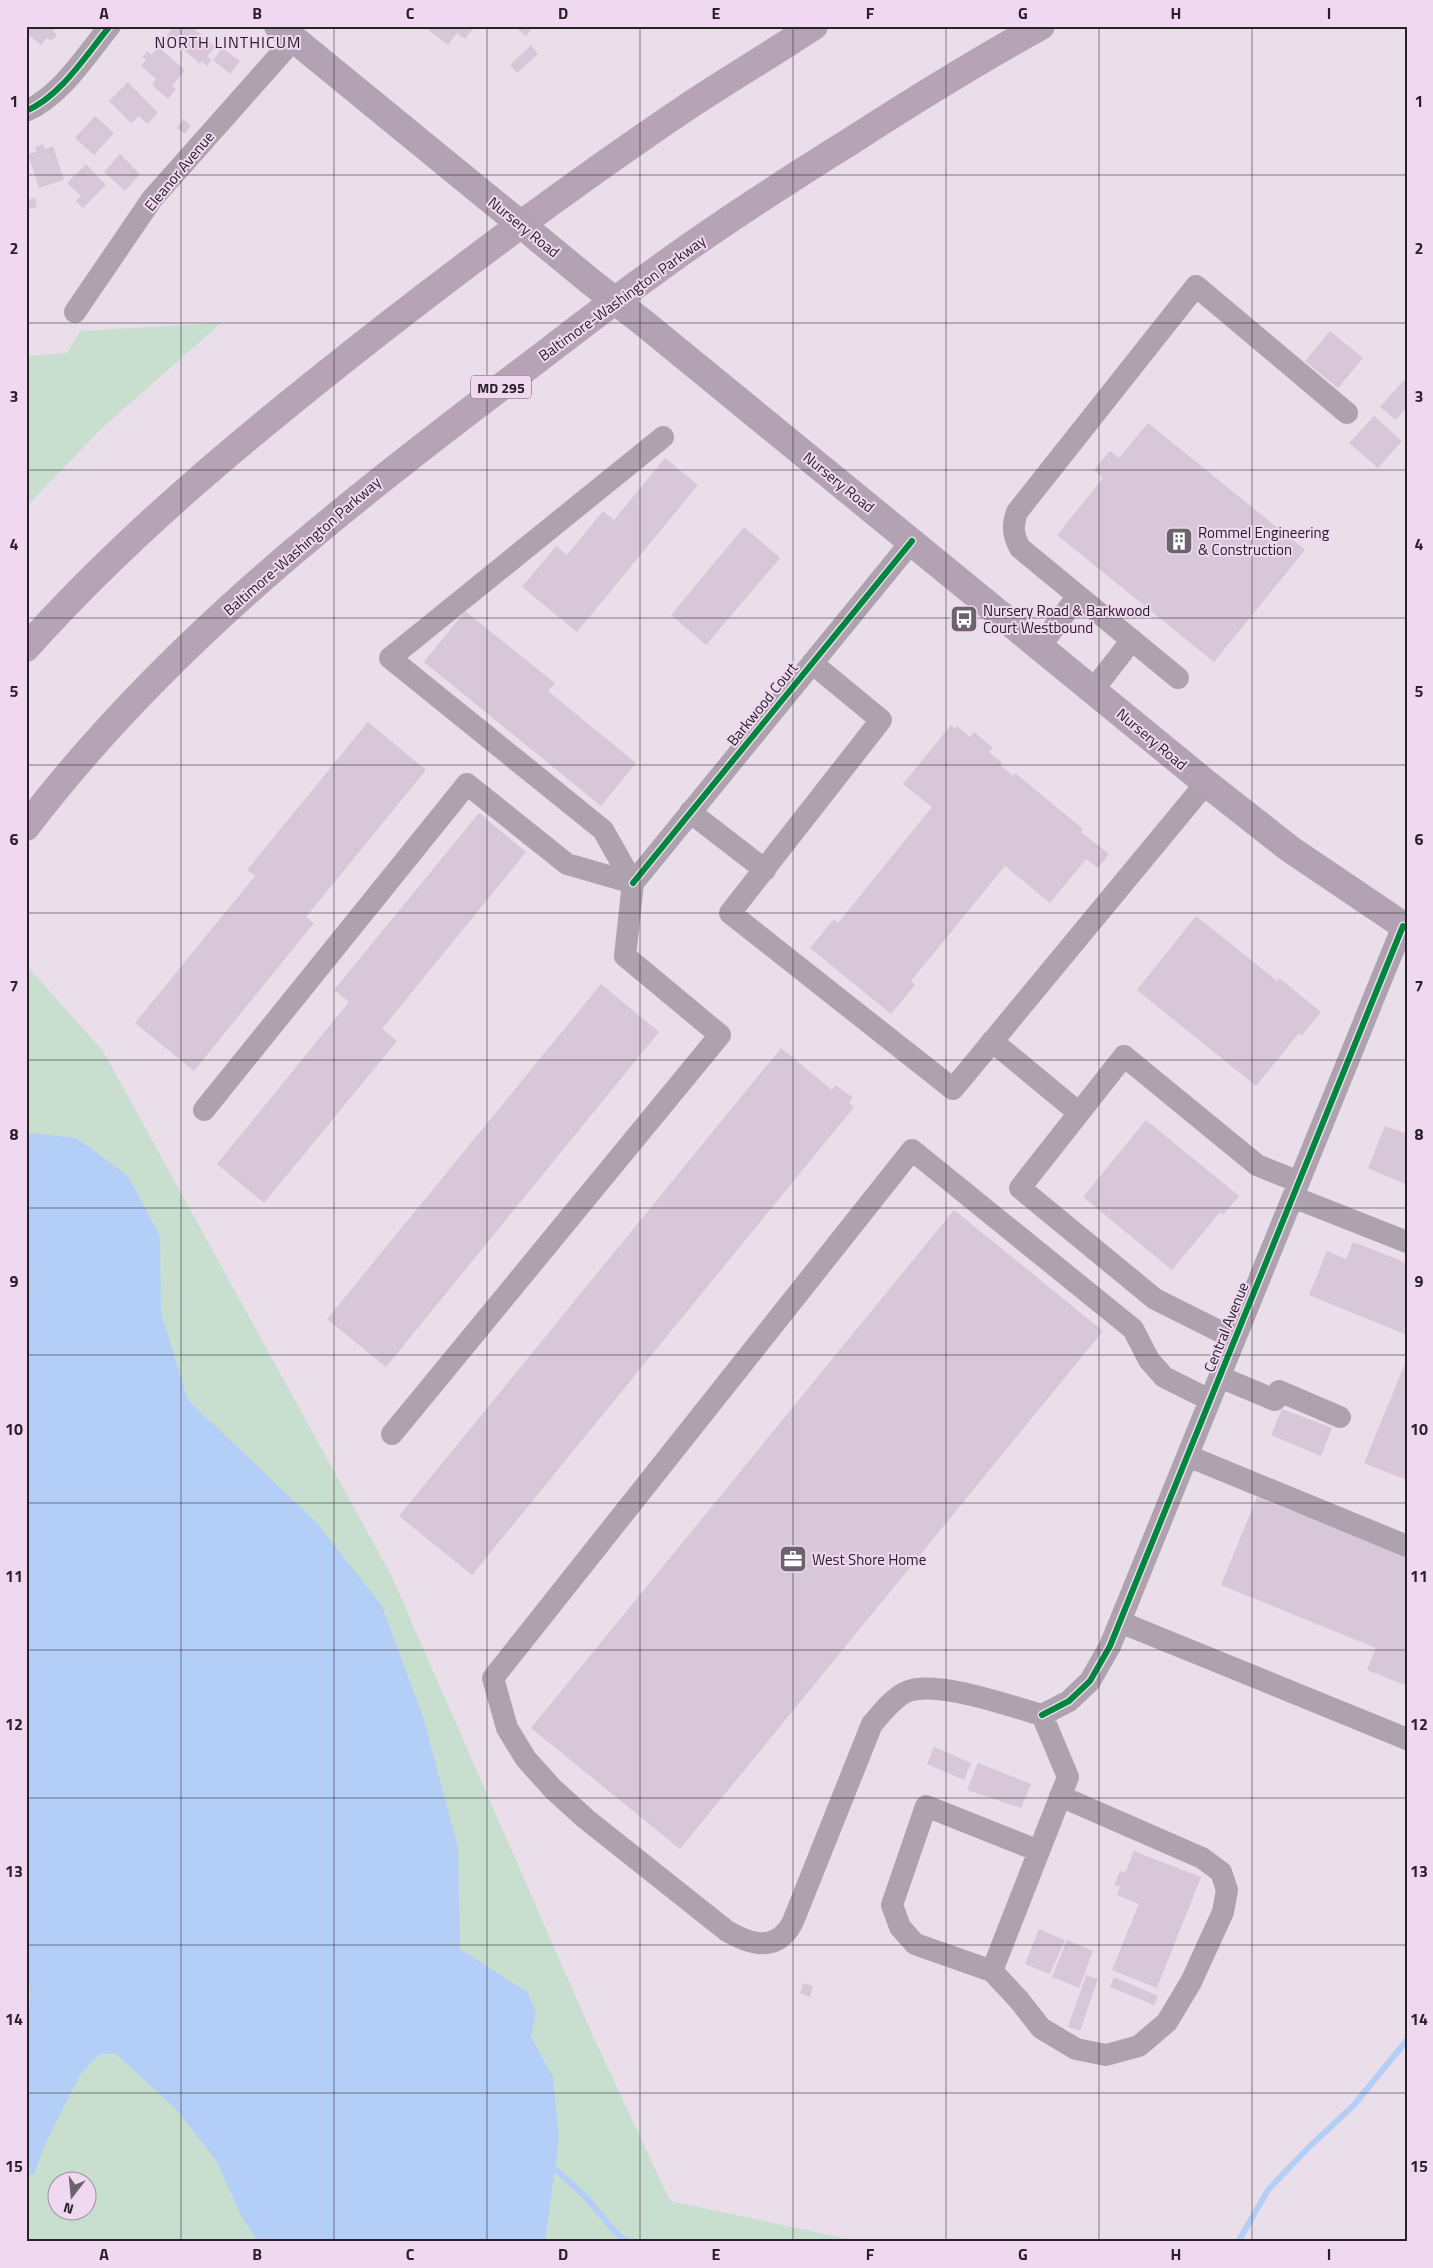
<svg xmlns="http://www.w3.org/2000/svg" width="1433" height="2268" viewBox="0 0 1433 2268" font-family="'Titillium Web',sans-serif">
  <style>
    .green { fill: #c8dfcf; fill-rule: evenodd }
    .water { fill: #b4cff7 }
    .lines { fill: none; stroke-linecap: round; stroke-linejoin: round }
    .stream { stroke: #b4cff7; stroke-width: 6 }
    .building { fill: #d8c7d8 }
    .minor { stroke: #afa2af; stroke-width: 22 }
    .major { stroke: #b3a2b3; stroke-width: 28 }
    .highway { stroke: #b6a4b6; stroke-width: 28 }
    .major-bridge { stroke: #b3a2b3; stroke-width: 28 }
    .cycleway-casing { stroke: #f0d8f0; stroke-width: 9 }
    .cycleway { stroke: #00873e; stroke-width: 6 }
    .grid { fill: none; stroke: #29212a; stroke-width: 1; stroke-opacity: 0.55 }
    .labels { text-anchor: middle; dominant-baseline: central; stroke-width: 4; stroke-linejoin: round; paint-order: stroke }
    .shield { fill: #f0d8f0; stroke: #655865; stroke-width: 1 }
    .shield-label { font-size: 14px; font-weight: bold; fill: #29212a }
    .street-label { font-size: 15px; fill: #29212a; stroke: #f0d8f0 }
    .poi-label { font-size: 15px; fill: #29212a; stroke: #f0d8f0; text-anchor: start }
    .neighbourhood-label { font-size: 16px; letter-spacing: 1px; fill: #29212a; stroke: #f0d8f0 }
    .neatline { fill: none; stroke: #29212a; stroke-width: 2 }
    .grid-label { font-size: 16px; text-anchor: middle; font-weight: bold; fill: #29212a }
  </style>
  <rect width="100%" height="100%" fill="#eadeea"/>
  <path class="green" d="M221,323L102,428L26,507V356L67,353L80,331Z
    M28,967L103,1051L391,1575L592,2034L670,2201L862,2242H26V969ZM58,2180H88V2210H58Z"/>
  <path class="water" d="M30,1133L77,1138L128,1176L160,1236L161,1313L188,1400L317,1523L382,1606L424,1720L458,1848L460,1949L527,1992L536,2012L531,2037L553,2077L559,2139L545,2242H259L242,2218L216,2160L174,2107L116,2054H100L80,2075L46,2142L34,2174L26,2176V2020L31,1993L26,1986V1134Z"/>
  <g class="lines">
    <path class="stream" d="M549,2164L584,2195L615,2232L628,2242
      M1238,2242L1268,2190L1309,2147L1354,2105L1407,2040"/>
  </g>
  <path class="building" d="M26,26H57L53,31L57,35L51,41L47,38L41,45L26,33Z
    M174,26H191L215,47L207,56L212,60L207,66L202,61L200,64L167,35Z
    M428,26H475L465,39L457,33L448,45L426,28Z
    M514,26H534L526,36Z
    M531,45L538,54L517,73L510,65Z
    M158,47L185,70L172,86L176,89L168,99L152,85L156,79L141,66L146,60L142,57L146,53L147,51L151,55Z
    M222,48L240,61L230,74L213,60Z
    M128,82L158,113L147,124L139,116L131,123L109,101Z
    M95,116L114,133L94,155L75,138Z
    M183,119L191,125L185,134L177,128Z
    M43,144L45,149L53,146L64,180L39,188L28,154L36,152L35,147Z
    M120,154L140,174L125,191L104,172Z
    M86,164L106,185L83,208L76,201L81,196L67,183Z
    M35,198L37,207L29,209L27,200Z
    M1330,331L1363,358L1338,388L1305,361Z
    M1404,380L1407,382V407L1396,420L1380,407Z
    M1374,416L1402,441L1378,468L1349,443Z
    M1148,423L1305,550L1214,662L1057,535L1103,478L1094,470L1110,451L1119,458Z
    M665,458L698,485L577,632L522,587L556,546L567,555L603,511L614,520Z
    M744,527L780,558L706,645L671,615Z
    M465,611L555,683L548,691L636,763L601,806L424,662Z
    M368,722L426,770L306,917L314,923L194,1071L135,1023L255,876L247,870Z
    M951,725L955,729L957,726L970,737L974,732L993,748L989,752L1002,763L1000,765L1013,776L1015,773L1083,829L1081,832L1109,854L1098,868L1086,859L1050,903L1005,866L911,981L915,985L891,1014L810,948L834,919L838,923L932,807L903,784Z
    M479,813L526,852L382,1029L397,1041L264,1203L217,1164L349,1002L334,990Z
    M1196,916L1277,981L1279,978L1321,1012L1302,1035L1299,1033L1256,1086L1137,990Z
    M601,984L659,1032L386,1367L327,1319Z
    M781,1048L832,1090L836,1085L853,1098L849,1103L854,1107L472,1575L399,1516Z
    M1146,1120L1239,1196L1223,1215L1220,1212L1172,1270L1083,1197Z
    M1385,1126L1407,1134V1185L1368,1168Z
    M954,1210L1103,1331L680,1849L531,1728Z
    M1353,1242L1407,1263V1335L1309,1295L1327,1251L1346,1259Z
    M1407,1359V1480L1364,1463Z
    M1282,1409L1332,1428L1321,1456L1271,1435Z
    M1257,1497L1397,1553L1407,1550V1686L1367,1670L1376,1648L1221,1585Z
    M934,1747L971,1763L964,1780L927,1764Z
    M978,1763L1031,1784L1021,1808L967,1790Z
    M1134,1851L1201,1877L1157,1988L1112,1970L1139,1904L1117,1895L1120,1887L1114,1885L1120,1871L1125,1873Z
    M1039,1929L1065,1940L1050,1974L1025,1964Z
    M1067,1940L1093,1951L1079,1988L1052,1977Z
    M1086,1975L1098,1979L1080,2031L1068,2027Z
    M1114,1977L1158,1996L1154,2005L1110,1987Z
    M803,1983L813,1986L810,1997L800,1993Z"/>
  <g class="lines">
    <path class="minor" d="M26,111C61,96 86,55 110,26
      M75,312L152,199L294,39
      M1040,646L1078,596
      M812,663L881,720L730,913L953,1089L1206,783
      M1178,678L1020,548C1013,535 1012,526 1017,512L1196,286L1347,413
      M1093,690L1132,640
      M690,812L765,870
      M633,883L912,541
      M992,1041L1079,1113
      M204,1110L467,784L567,864L633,883
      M1293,1197L1407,1242
      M1235,1339L1155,1299L1020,1188L1124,1056L1257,1165L1299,1182
      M1220,1377L1275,1400L1279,1391L1340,1417
      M392,1434L720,1035L625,956L633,883L603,830L390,658L663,437
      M1188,1456L1407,1546
      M1120,1622L1407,1739
      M1042,1715C1009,1706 936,1679 906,1692C892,1699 882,1713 872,1724L796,1914C794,1919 791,1927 787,1931C770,1952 746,1942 727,1931L586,1819L553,1789L526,1759L507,1728L493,1678L912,1150L1133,1329L1149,1360L1164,1377L1210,1400
      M1042,1715L1069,1701L1090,1681L1110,1646L1403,926
      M1039,1851L926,1806L892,1905L900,1927L915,1944L992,1971L1068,1777L1042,1715
      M992,1971L1019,2000L1041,2028L1076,2049L1106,2055L1139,2046L1167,2022L1191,1982L1223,1912L1227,1890L1221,1872L1202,1858L1060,1796"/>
    <path class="major" d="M278,26L487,197
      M540,240L591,282
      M645,324L1206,783L1290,849L1407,928"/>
    <path class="highway" d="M26,648C126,536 242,440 360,347C467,263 577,181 690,105C731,78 773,53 814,26
      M26,827C160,651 334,513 509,381C556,346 602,309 650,275C715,227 782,184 851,141C913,101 976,62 1041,26"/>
    <path class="major-bridge" d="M487,197L540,240
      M591,282L645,324"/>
    <g class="cycleway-casing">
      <path id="cycleway" d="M26,111C61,96 86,55 110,26
        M633,883L912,541
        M1042,1715L1069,1701L1090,1681L1110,1646L1403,926"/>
    </g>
    <use href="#cycleway" class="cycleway"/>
  </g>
  <path class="grid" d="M181,26V2242M334,26V2242M487,26V2242M640,26V2242M793,26V2242M946,26V2242M1099,26V2242M1252,26V2242M26,175H1407M26,323H1407M26,470H1407M26,618H1407M26,765H1407M26,913H1407M26,1060H1407M26,1208H1407M26,1355H1407M26,1503H1407M26,1650H1407M26,1798H1407M26,1945H1407M26,2093H1407"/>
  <defs>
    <g id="building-square" transform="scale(1.4375)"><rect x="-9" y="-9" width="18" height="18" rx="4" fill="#6d636d" stroke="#f0d8f0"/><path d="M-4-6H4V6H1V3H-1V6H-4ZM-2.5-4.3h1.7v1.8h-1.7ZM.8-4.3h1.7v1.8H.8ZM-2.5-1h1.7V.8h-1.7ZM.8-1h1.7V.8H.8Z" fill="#fff"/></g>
    <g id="bus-square" transform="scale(1.4375)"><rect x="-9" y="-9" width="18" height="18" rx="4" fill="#6d636d" stroke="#f0d8f0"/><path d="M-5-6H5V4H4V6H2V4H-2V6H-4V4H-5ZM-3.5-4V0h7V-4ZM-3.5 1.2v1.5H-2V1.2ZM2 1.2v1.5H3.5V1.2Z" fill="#fff"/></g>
    <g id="office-square" transform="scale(1.4375)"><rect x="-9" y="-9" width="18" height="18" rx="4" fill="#6d636d" stroke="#f0d8f0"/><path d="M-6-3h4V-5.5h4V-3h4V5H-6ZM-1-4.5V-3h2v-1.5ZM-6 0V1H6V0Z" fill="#fff"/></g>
  </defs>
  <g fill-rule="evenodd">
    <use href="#building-square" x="1179" y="541"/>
    <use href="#bus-square" x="964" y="619"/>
    <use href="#office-square" x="793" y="1559"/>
  </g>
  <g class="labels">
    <rect class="shield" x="471" y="375.5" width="60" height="23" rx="4"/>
    <g class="shield-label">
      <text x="501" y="387">MD 295</text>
    </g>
    <g class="street-label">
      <text transform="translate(179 171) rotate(-50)">Eleanor Avenue</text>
      <text transform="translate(524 227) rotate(39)">Nursery Road</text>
      <text transform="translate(622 298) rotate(-36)">Baltimore-Washington Parkway</text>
      <text transform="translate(839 482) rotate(39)">Nursery Road</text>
      <text transform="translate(302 546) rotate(-41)">Baltimore-Washington Parkway</text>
      <text transform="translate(762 704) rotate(-51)">Barkwood Court</text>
      <text transform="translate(1152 739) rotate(40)">Nursery Road</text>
      <text transform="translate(1226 1327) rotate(-68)">Central Avenue</text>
    </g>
    <g class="poi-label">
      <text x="1198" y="532">Rommel Engineering<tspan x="1198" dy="17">&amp; Construction</tspan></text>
      <text x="983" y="610">Nursery Road &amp; Barkwood<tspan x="983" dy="17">Court Westbound</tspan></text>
      <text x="812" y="1559">West Shore Home</text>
    </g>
    <g class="neighbourhood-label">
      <text x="228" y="42">NORTH LINTHICUM</text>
    </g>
  </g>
  <rect width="1433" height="2268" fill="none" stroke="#f0d8f0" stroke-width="55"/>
  <g transform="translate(72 2196) rotate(196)"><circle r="24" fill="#f0d8f0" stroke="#a08fa1"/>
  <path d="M0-4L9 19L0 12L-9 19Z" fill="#6d636d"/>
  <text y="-8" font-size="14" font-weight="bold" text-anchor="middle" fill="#29212a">N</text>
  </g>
  <rect x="28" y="28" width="1378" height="2212" class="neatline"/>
  <g class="grid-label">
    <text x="104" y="19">A</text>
    <text x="257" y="19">B</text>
    <text x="410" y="19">C</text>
    <text x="563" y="19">D</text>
    <text x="716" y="19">E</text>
    <text x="870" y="19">F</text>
    <text x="1023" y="19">G</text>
    <text x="1176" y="19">H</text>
    <text x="1329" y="19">I</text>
    <text x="14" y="107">1</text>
    <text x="1419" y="107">1</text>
    <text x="14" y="254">2</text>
    <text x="1419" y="254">2</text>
    <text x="14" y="402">3</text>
    <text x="1419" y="402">3</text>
    <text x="14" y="550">4</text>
    <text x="1419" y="550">4</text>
    <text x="14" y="697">5</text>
    <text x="1419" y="697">5</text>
    <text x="14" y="845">6</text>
    <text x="1419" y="845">6</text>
    <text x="14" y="992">7</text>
    <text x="1419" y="992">7</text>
    <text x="14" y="1140">8</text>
    <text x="1419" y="1140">8</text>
    <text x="14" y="1287">9</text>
    <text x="1419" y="1287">9</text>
    <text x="14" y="1435">10</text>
    <text x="1419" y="1435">10</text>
    <text x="14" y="1582">11</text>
    <text x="1419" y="1582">11</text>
    <text x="14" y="1730">12</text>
    <text x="1419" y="1730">12</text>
    <text x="14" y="1877">13</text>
    <text x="1419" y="1877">13</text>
    <text x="14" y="2025">14</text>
    <text x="1419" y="2025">14</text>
    <text x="14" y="2172">15</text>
    <text x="1419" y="2172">15</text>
    <text x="104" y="2260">A</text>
    <text x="257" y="2260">B</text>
    <text x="410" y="2260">C</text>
    <text x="563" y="2260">D</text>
    <text x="716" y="2260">E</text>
    <text x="870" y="2260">F</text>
    <text x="1023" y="2260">G</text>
    <text x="1176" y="2260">H</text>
    <text x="1329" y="2260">I</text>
  </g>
</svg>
